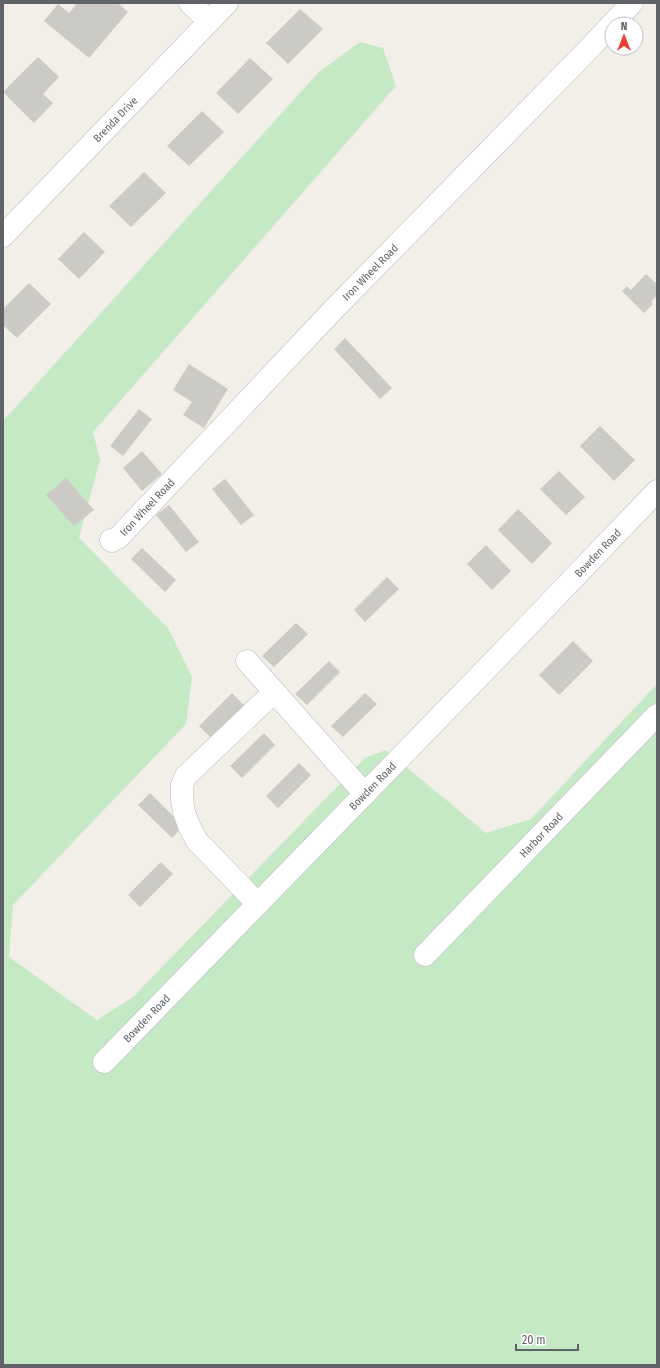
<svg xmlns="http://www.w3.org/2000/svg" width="660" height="1368" viewBox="0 0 660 1368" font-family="'Fira Sans Condensed',sans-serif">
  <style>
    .green { fill: #c5e8c5 }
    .building { fill: #cccac5 }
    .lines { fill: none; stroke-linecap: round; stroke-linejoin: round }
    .minor-casing { stroke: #b5b8bc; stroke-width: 23 }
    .minor { stroke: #fff; stroke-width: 22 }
    .labels { text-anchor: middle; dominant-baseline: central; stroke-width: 3; stroke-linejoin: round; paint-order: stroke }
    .street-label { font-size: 11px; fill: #5f6368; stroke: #fff }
  </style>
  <rect width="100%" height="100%" fill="#f1efe8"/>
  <path class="green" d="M360,42L383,48L396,86L93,432L100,460L79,538L168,628L192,677L186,724L13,905L9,957L97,1020L133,997L365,758L386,750L486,833L531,819L657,684V1365H3V421L318,73Z"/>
  <path class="building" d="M73,3H118L128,12L89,58L44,21L58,4L69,13L76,5Z
    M300,9L323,29L288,64L266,43Z
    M38,57L59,77L43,94L53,103L34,123L3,92Z
    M250,58L273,79L238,114L216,93Z
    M202,111L224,132L189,166L167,146Z
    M144,172L166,193L131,227L109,206Z
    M84,232L105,252L79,279L58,259Z
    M646,274L657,284V295L651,302L653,304L644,313L622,291L627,286L631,290Z
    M29,283L51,304L17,338L3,325V309Z
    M345,338L392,388L380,399L334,349Z
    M189,364L228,389L204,428L183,415L192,402L173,390Z
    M139,409L152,419L123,456L110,446Z
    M600,426L635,460L614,481L580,446Z
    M142,451L162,474L142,491L123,468Z
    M559,471L585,497L566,515L540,489Z
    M66,478L94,510L74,526L46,495Z
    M225,479L254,515L241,525L212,489Z
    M169,505L199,542L186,552L156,515Z
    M518,509L552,543L532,564L498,530Z
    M486,545L511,571L492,590L467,564Z
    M142,548L176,580L165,592L131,559Z
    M387,577L399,589L365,622L354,610Z
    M296,623L308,634L274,667L262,656Z
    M573,641L593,661L559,695L539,675Z
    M329,661L340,672L307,705L295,694Z
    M232,693L244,705L211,738L199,726Z
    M365,693L377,704L343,737L331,726Z
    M264,733L275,745L242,778L230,766Z
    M299,763L311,775L278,808L266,796Z
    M150,793L183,826L172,838L138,805Z
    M161,862L173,874L140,907L128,895Z"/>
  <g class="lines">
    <g class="minor-casing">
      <g id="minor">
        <path d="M190,3L209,21"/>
        <path id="s1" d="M3,236L227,3"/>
        <path id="s2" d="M112,541L111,540L118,538L334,309L582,56L632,3"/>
        <path d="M247,661L365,794"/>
        <path d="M258,904L197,841L189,826L184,812L182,799V785L186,776L274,692"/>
        <path id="s3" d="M425,955L657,715"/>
        <path id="s4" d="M104,1062L497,658L657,491"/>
      </g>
    </g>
    <use href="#minor" class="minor"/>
  </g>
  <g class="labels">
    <g class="street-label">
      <text stroke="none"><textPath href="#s1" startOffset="162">Brenda Drive</textPath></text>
      <text stroke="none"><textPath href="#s2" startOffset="375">Iron Wheel Road</textPath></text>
      <text stroke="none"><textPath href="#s2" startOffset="51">Iron Wheel Road</textPath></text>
      <text stroke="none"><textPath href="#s4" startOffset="709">Bowden Road</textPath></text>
      <text stroke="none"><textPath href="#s4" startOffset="385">Bowden Road</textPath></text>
      <text stroke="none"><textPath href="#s3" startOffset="167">Harbor Road</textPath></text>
      <text stroke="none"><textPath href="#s4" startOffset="61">Bowden Road</textPath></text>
    </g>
  </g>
  <rect width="660" height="1368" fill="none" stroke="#5f6368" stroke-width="8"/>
  <g transform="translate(624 36)"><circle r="19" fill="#ffffff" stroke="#bfc1c3"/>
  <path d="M0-3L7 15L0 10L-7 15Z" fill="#ea4335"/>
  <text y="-6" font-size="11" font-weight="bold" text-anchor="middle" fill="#5f6368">N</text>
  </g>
  <path d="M516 1344v6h62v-6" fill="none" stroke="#5f6368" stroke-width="2"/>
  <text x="522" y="1344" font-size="12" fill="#5f6368" stroke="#ffffff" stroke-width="3" paint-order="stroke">20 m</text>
</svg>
